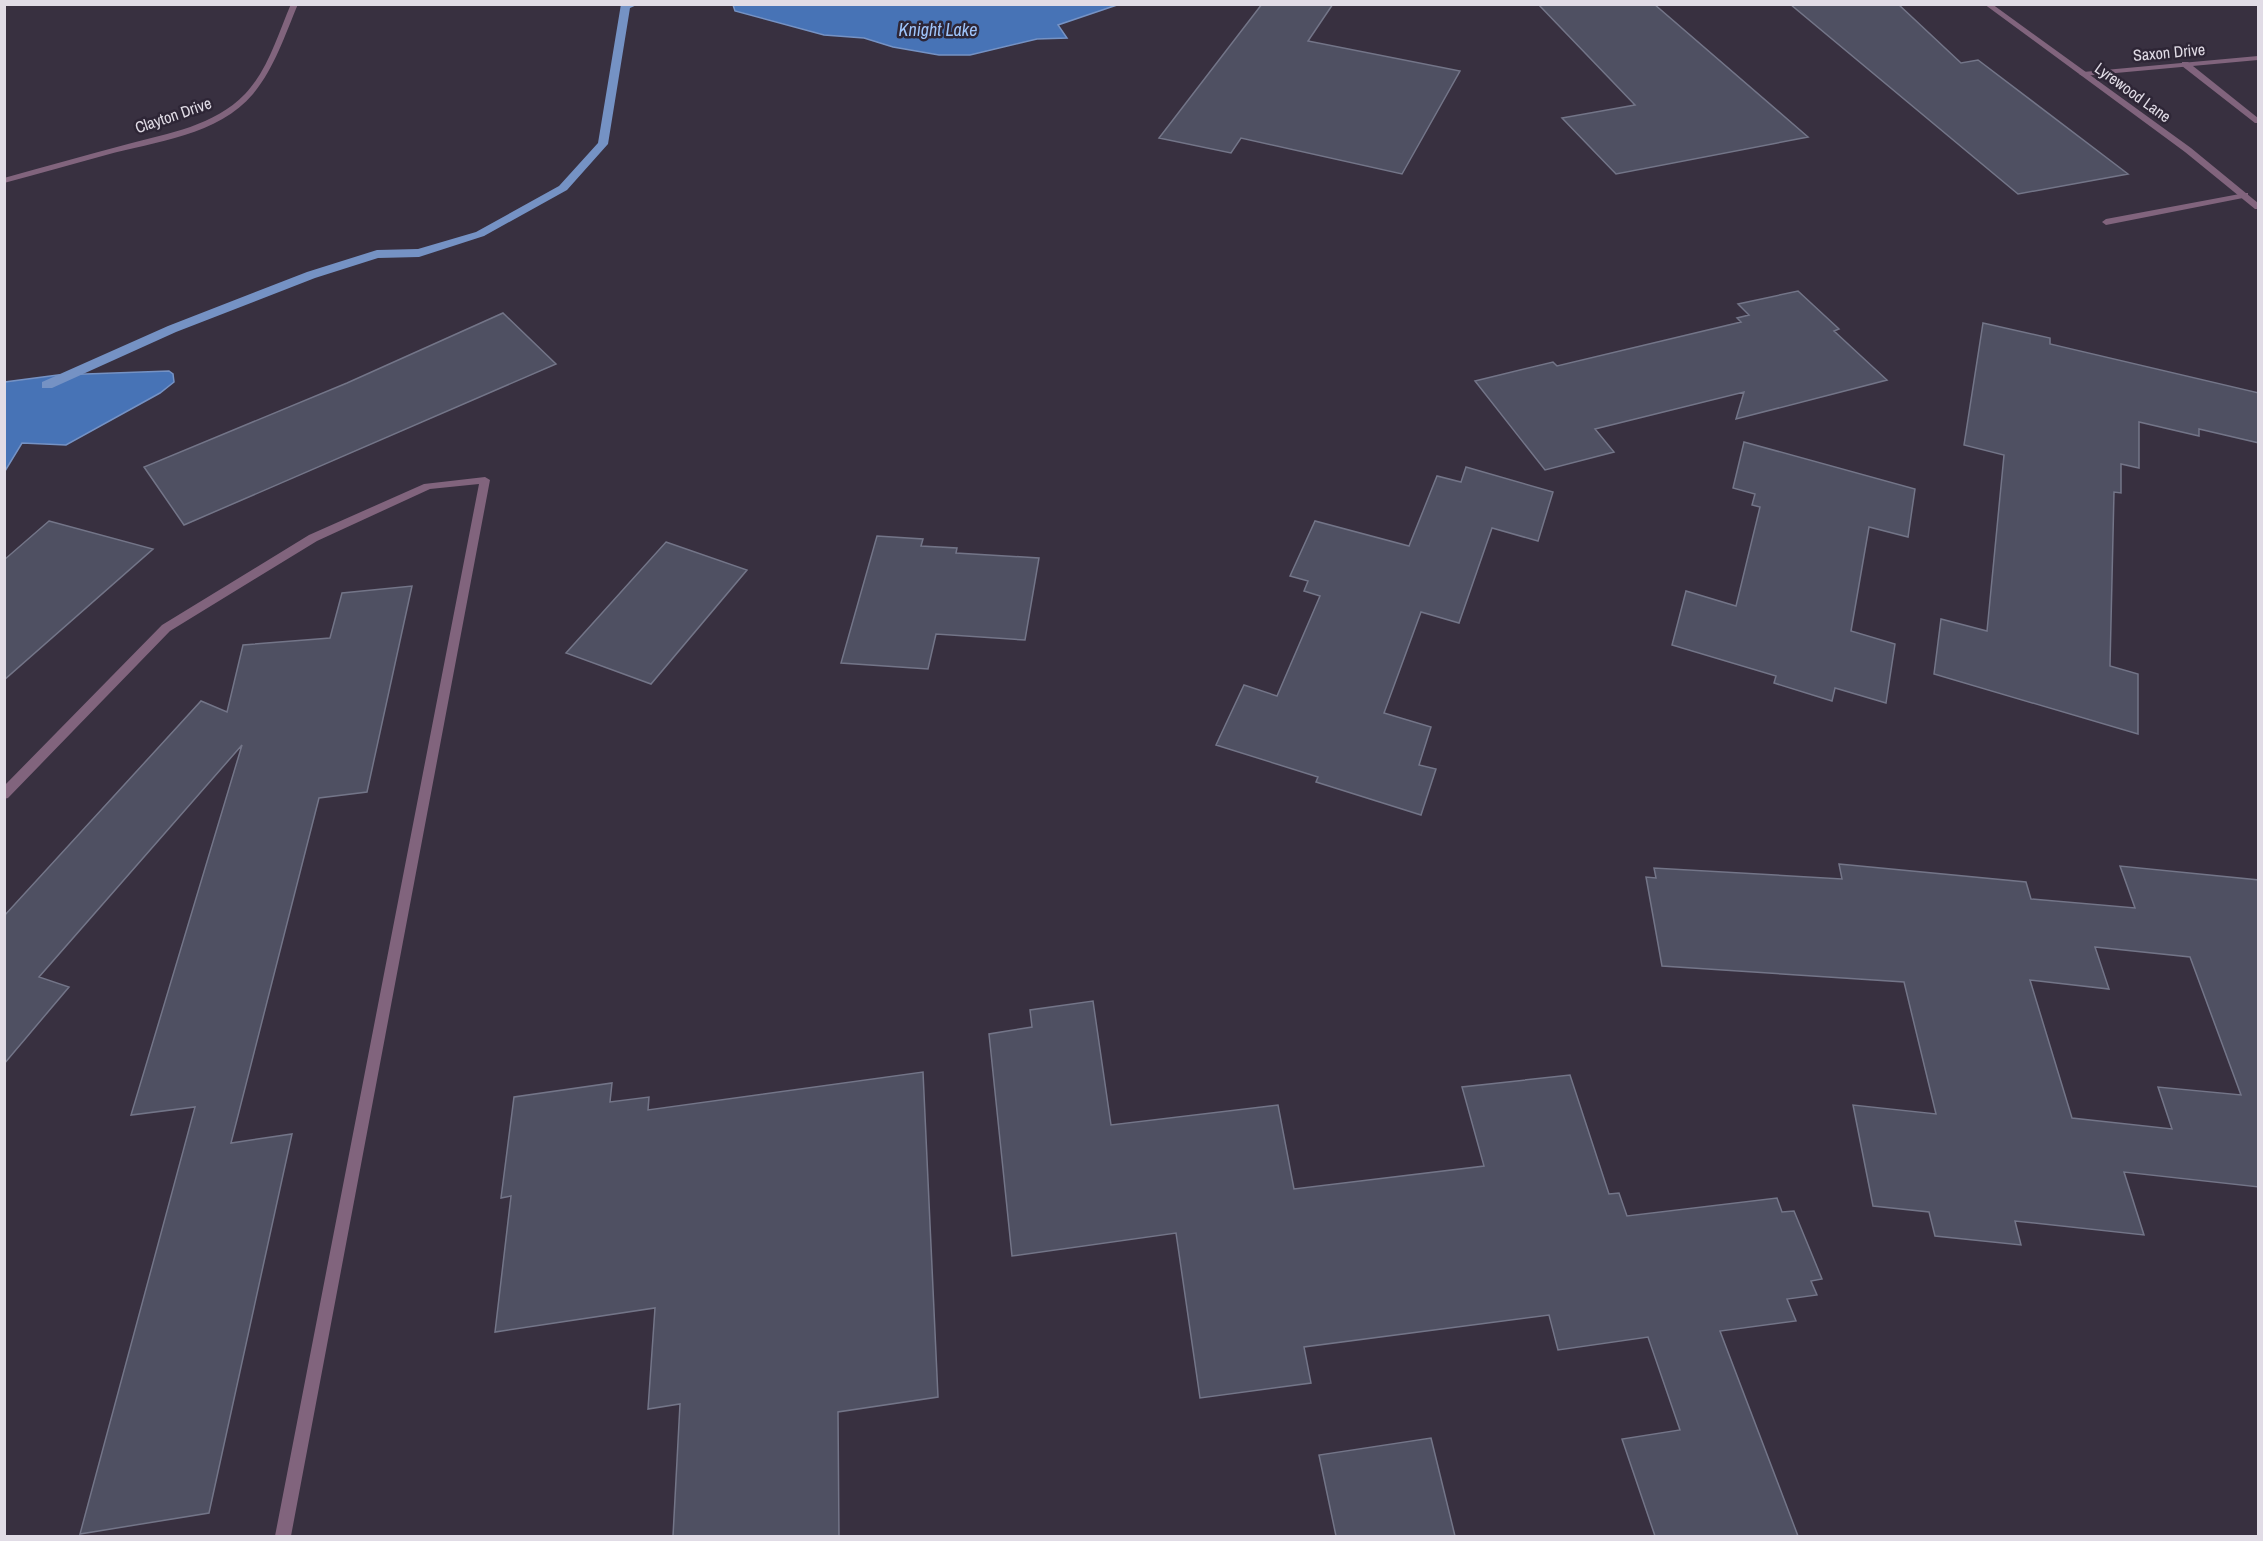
<svg xmlns="http://www.w3.org/2000/svg" width="2263" height="1541" viewBox="0 0 2263 1541" font-family="'Archivo Narrow',sans-serif">
  <style>
    .water { fill: #4773b6; stroke: #7592c4; stroke-width: 1.5 }
    .lines { fill: none; stroke-linecap: round; stroke-linejoin: round }
    .stream { fill: #7592c4; fill-rule: evenodd }
    .building { fill: #4f5062; stroke: #737588; stroke-width: 1.5; fill-rule: evenodd }
    .service { fill: #81647d; fill-rule: evenodd }
    .minor { fill: #81647d; fill-rule: evenodd }
    .tertiary { fill: #81647d; fill-rule: evenodd }
    .labels { text-anchor: middle; dominant-baseline: central; stroke-width: 5; stroke-linejoin: round; paint-order: stroke }
    .far-street-label { font-size: 16px; fill: #e1dce6; stroke: #2e2636 }
    .far-water-label { font-size: 18px; font-style: italic; fill: #9fc4fa; stroke: #2e2636 }
  </style>
  <rect width="100%" height="100%" fill="#383040"/>
  <path class="water" d="M733,5V4L1117,5L1058,25L1067,38L1037,39L970,55H939L893,47L864,38L824,35L735,11Z
    M169,371L173,374L174,382L160,393L66,445L22,443L5,471V382L58,375Z"/>
  <g class="lines">
    <path class="stream" d="M621,4H639L630,8L608,144L567,190L484,236L419,257L378,258L315,278L176,332L52,388H42V382L168,326L307,272L377,250L418,249L476,232L559,186L598,143Z"/>
  </g>
  <path class="building" d="M1262,4H1333L1308,41L1460,71L1402,174L1241,138L1231,153L1159,138Z
    M1538,4H1654L1808,137L1616,174L1562,118L1635,105Z
    M1790,4H1898L1961,63L1978,60L2128,174L2018,194Z
    M1798,291L1839,329L1834,331L1887,380L1736,419L1744,392L1595,429L1614,452L1545,470L1475,381L1553,362L1557,366L1741,322L1737,318L1749,315L1738,304Z
    M503,313L556,364L184,525L144,467L347,383Z
    M1983,323L2050,338V344L2259,393V443L2199,429V436L2139,422V468L2121,464V493L2114,492L2110,666L2138,674V734L1934,674L1941,619L1987,631L2004,455L1964,445Z
    M1744,442L1915,489L1908,537L1869,527L1851,631L1895,644L1886,703L1835,688L1832,701L1774,683L1776,676L1672,645L1686,591L1736,606L1760,507L1752,505L1755,494L1733,488Z
    M1466,467L1553,492L1538,541L1492,528L1459,623L1421,612L1384,713L1431,727L1419,765L1436,769L1421,815L1316,782L1318,777L1216,745L1244,685L1277,696L1320,596L1304,591L1308,581L1290,576L1315,521L1409,546L1437,476L1461,482Z
    M49,521L153,549L4,680V560Z
    M877,536L923,539L921,546L957,548L956,553L1039,558L1025,640L936,634L928,669L841,663Z
    M666,542L747,570L651,684L566,653Z
    M412,586L367,792L319,798L231,1143L292,1134L209,1513L80,1534L195,1107L131,1115L242,745L39,977L69,987L4,1064V916L201,701L227,712L243,645L330,638L342,593Z
    M1839,864L2026,882L2031,899L2135,908L2120,866L2259,880V1187L2124,1172L2144,1235L2015,1221L2021,1245L1935,1236L1929,1212L1873,1206L1853,1105L1936,1114L1904,982L1662,966L1646,877L1656,878L1654,868L1842,879ZM2095,947L2190,957L2241,1095L2158,1087L2172,1129L2072,1118L2030,980L2109,989Z
    M1093,1001L1111,1125L1278,1105L1294,1189L1484,1166L1462,1087L1570,1075L1609,1194L1619,1193L1627,1216L1777,1198L1782,1212L1794,1211L1822,1279L1811,1281L1817,1295L1787,1299L1796,1321L1720,1331L1798,1536H1655L1622,1439L1680,1430L1648,1337L1558,1350L1549,1315L1304,1347L1311,1383L1200,1398L1176,1233L1012,1256L989,1034L1032,1027L1030,1010Z
    M923,1072L938,1397L838,1412L839,1536H673L680,1404L648,1409L655,1308L495,1332L511,1196L501,1198L514,1097L612,1083L610,1102L649,1097L648,1110Z
    M1431,1438L1455,1536H1336L1319,1455Z"/>
  <g class="lines">
    <path class="service" d="M2182,62H2188L2258,118V123H2255L2182,66Z
      M2245,193H2248V197L2106,225L2102,222L2106,219Z
      M485,477L490,480L291,1536H275L479,484L430,489L317,541L170,631L8,798L4,799V786L162,625L309,535L424,484Z"/>
    <path class="minor" d="M291,4H298C285,35 274,69 253,94C219,135 154,142 106,155C72,164 39,174 4,183V178C46,166 87,155 128,144C169,133 214,126 245,94C268,70 278,34 291,4Z
      M2258,56V60L2083,76L2079,74L2083,72Z"/>
    <path class="tertiary" d="M1984,4H1992L2191,148L2258,203V209H2255L2185,152Z"/>
  </g>
  <g class="labels">
    <g class="far-street-label">
      <text transform="translate(2169 52) rotate(-5)">Saxon Drive</text>
      <text transform="translate(2133 92) rotate(36)">Lyrewood Lane</text>
      <text transform="translate(173 115) rotate(-19)">Clayton Drive</text>
    </g>
    <g class="far-water-label">
      <text x="938" y="29">Knight Lake</text>
    </g>
  </g>
  <rect width="2263" height="1541" fill="none" stroke="#e1dce6" stroke-width="12"/>
</svg>
